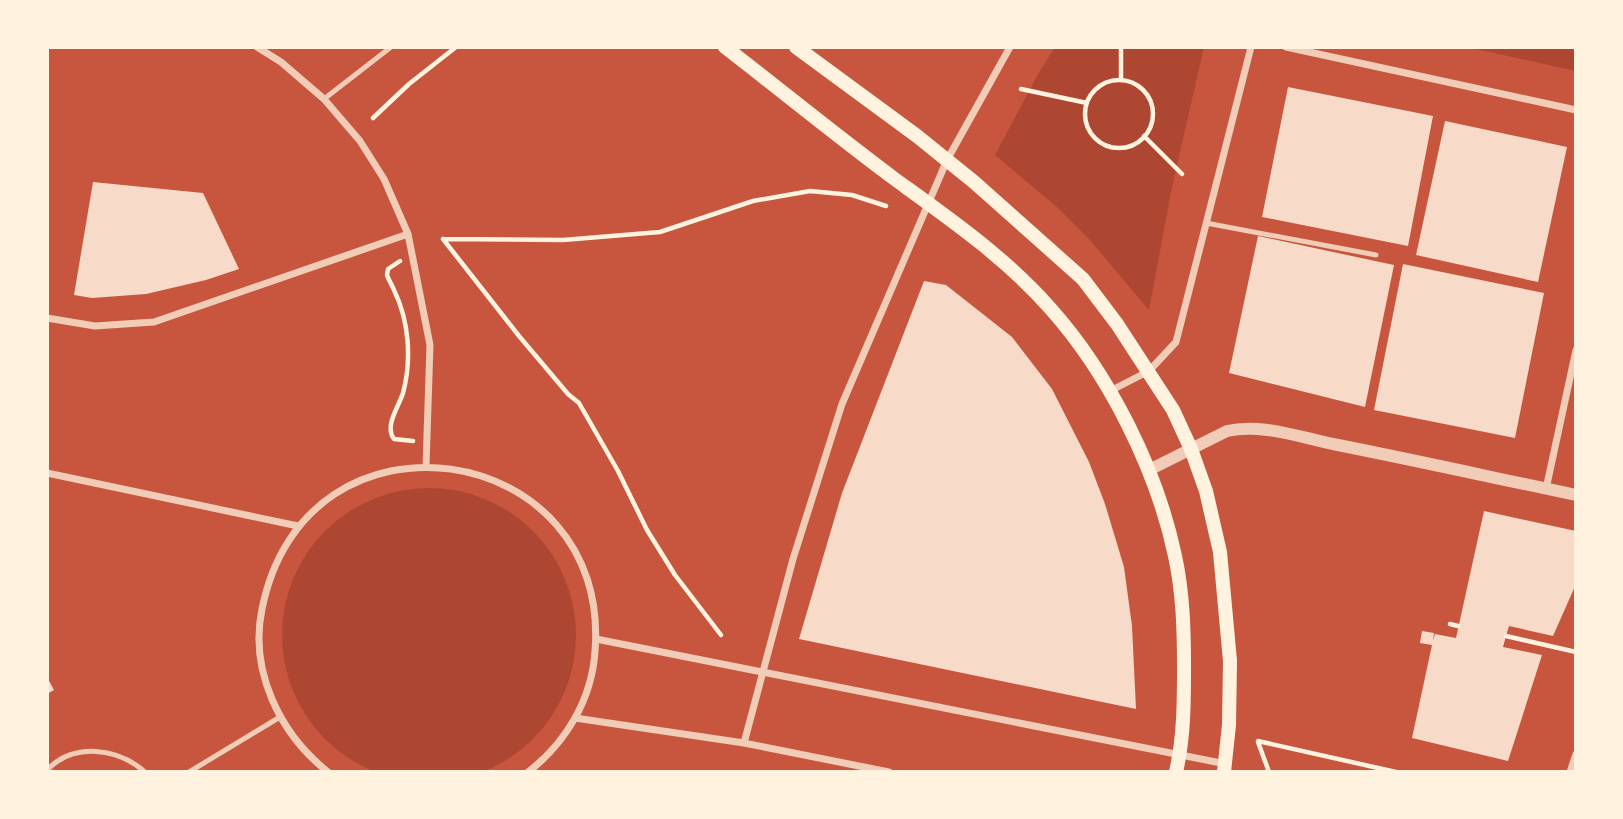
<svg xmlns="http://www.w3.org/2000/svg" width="1623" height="819" viewBox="0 0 1623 819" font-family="Helvetica,sans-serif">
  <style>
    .green { fill: #ae4732 }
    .building { fill: #f7dbc8 }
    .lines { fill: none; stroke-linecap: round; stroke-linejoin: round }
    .path { stroke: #fff3e0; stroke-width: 4.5 }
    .service { stroke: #f1ccb7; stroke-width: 5 }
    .minor { stroke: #f1ccb7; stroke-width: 7 }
    .tertiary { stroke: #f1ccb7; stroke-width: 12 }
    .secondary { stroke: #fff3e0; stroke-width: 14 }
  </style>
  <rect width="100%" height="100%" fill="#c8553d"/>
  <path class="green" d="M1055,47H1204L1172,187L1149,310L1088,238L1058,208L995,155L1038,74Z
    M1467,47H1576V71Z
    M282 635a147 147 0 1 1 294 0a147 147 0 1 1-294 0Z"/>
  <path class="building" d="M1288,87L1433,116L1408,246L1262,217Z
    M1445,121L1567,147L1538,282L1416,255Z
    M93,182L203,193L239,269L206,280L146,294L92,298L74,295Z
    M1258,236L1394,265L1365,407L1229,373Z
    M1403,264L1544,293L1515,438L1374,410Z
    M924,281L946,285L1012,337L1052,389L1089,462L1105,504L1124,567L1132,626L1136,709L799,639L842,493Z
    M1484,511L1576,531V584L1553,636L1509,626L1506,636L1503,647L1542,655L1508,761L1412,738L1432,645L1420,643L1422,631L1434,633L1433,641L1435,634L1456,638Z
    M47,677L54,690L47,694Z"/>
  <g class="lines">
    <path class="path" d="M1121,80V47
      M1085 114a34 34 0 1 1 68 0a34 34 0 1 1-68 0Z
      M1021,89L1087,103
      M373,118L409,84L456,47
      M1144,136L1182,174
      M443,239L519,336L568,394L579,403L618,471L647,530L675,575L721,635
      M443,239L563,240L660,232L753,201L810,191L852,195L886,206
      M400,261L388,269L387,275C389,281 392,285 394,290C409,321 412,359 403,393C399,406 384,426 394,439L413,441
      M1450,624L1458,626
      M1506,636L1576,652
      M1258,741L1396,772
      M1258,742L1269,772"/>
    <path class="service" d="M324,99L391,47
      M1206,223L1376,255
      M47,770C74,742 118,748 145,772
      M189,772L280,717"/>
    <path class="minor" d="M257,47L281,62L324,99L360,141L384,179L408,234L430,345L426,466
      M1286,47L1576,110
      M47,318L95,326L154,322L408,234
      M1110,391L1149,371L1176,342L1251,47
      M47,473L298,526
      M1546,489L1576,350
      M596,639L1226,764
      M575,718L744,743L889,772
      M744,743L793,559L842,404L947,160L1010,47
      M328,772C280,734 249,671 262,609C305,392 612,439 595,651C592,699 566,743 528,772
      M1570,772L1576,754"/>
    <path class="tertiary" d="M1149,470L1227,431C1260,423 1299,437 1333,444C1414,460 1495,478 1576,495"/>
    <path class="secondary" d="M725,47C782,91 838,137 896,180C950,219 1006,258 1050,308C1109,374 1157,470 1175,556C1183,593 1184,629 1184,667C1184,702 1184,737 1176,772
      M796,47L917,136L974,182L1083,279L1117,324L1173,410L1191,449L1206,491L1220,552L1230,661L1229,725L1224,772"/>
  </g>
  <rect width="1623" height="819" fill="none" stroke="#fff3e0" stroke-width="98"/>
</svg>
